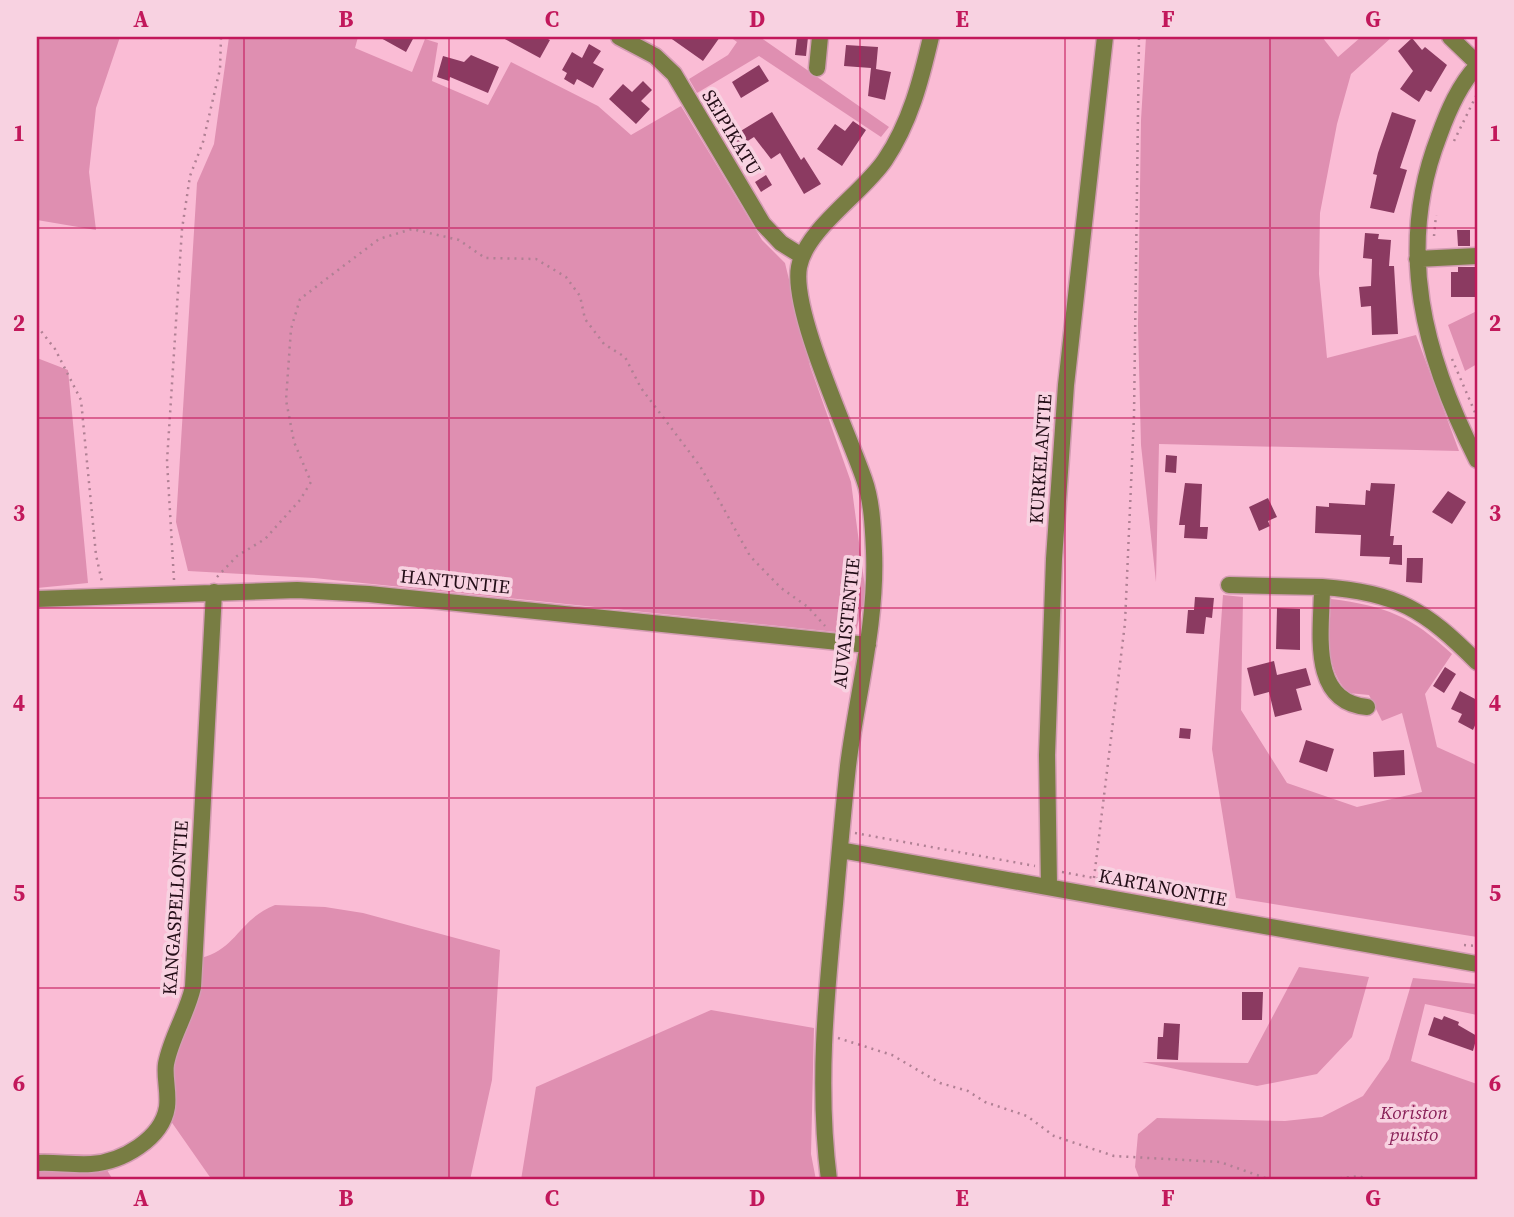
<svg xmlns="http://www.w3.org/2000/svg" width="1514" height="1217" viewBox="0 0 1514 1217" font-family="'Source Serif 4',serif">
  <style>
    .green { fill: #df8fb1 }
    .building { fill: #8b3a61 }
    .lines { fill: none; stroke-linecap: round; stroke-linejoin: round }
    .minor-casing { stroke: #d39cb3; stroke-width: 19 }
    .path { stroke: #b08094; stroke-width: 2.5; stroke-dasharray: 2 5; stroke-linecap: butt }
    .minor { stroke: #787d43; stroke-width: 16 }
    .grid { fill: none; stroke: #c2185b; stroke-width: 2; stroke-opacity: 0.55 }
    .labels { text-anchor: middle; dominant-baseline: central; stroke-width: 7; stroke-linejoin: round; paint-order: stroke }
    .street-label { font-size: 19px; fill: #230d17; stroke: #f8d2e1 }
    .park-label { font-size: 19px; font-style: italic; fill: #892158; stroke: #f8d2e1 }
    .neatline { fill: none; stroke: #c2185b; stroke-width: 2.5 }
    .grid-label { font-size: 23px; text-anchor: middle; font-weight: bold; fill: #c2185b }
  </style>
  <rect width="100%" height="100%" fill="#fabcd5"/>
  <path class="green" d="M37,37H120L96,108L89,172L96,230L37,220Z
    M229,37H358L355,48L412,72L425,39L438,43L432,81L488,105L511,62L598,106L631,135L681,106L762,240L785,263L810,366L851,482L866,595L855,634L314,578L188,571L176,522L197,183L214,144Z
    M730,37H760L889,127L881,137L759,56L697,93L689,79L728,55L737,42Z
    M1146,37H1322L1338,57L1361,37H1392L1351,74L1337,124L1320,213L1319,274L1327,358L1416,335L1459,451L1159,444L1156,582L1141,445L1138,325L1141,120Z
    M1477,311V364L1465,371L1448,325Z
    M37,358L68,370L88,583L37,588Z
    M1223,595L1243,597L1241,710L1287,783L1357,807L1422,792L1402,713L1382,721L1369,695L1348,693C1323,665 1330,634 1331,599C1386,606 1411,616 1452,654L1425,694L1437,747L1477,765V937L1236,898L1212,749Z
    M275,905L325,907L363,913L500,950L492,1080L470,1180H212L161,1107L158,1064L185,986L201,958C237,949 239,919 275,905Z
    M1299,967L1369,977L1352,1037L1317,1074L1257,1086L1142,1062L1248,1063Z
    M1413,978L1477,984V1015L1425,1004L1411,1061L1477,1084V1180H1140L1135,1167L1138,1134L1157,1118L1285,1121L1322,1117L1363,1096L1389,1059Z
    M711,1010L814,1028L811,1154L816,1180H521L536,1087Z
    M37,1153L98,1155L113,1180H37Z"/>
  <path class="building" d="M379,37H414L406,52Z
    M501,37H544L550,40L540,58Z
    M669,37H720L703,61Z
    M797,37H808L806,56L795,55Z
    M1412,38L1422,50L1425,47L1447,65L1431,92L1426,90L1419,102L1400,89L1413,71L1398,51Z
    M589,44L601,51L593,63L604,69L593,88L577,79L574,85L564,79L567,73L562,70L572,52L582,58Z
    M846,45L878,47L876,69L891,72L885,100L868,96L871,68L844,66Z
    M471,55L499,67L488,93L450,77L449,81L437,77L443,56L464,62Z
    M759,65L769,81L741,98L732,82Z
    M643,81L652,90L641,101L650,109L636,124L609,99L623,84L632,92Z
    M725,108L739,132L772,112L801,160L804,157L821,184L804,194L780,153L771,159L754,137L735,149L714,114Z
    M1392,112L1416,120L1400,168L1407,170L1394,213L1370,208L1377,175L1373,174L1378,153Z
    M853,121L866,130L842,166L817,149L835,124L845,131Z
    M766,175L772,185L761,192L755,182Z
    M1457,230H1470V246H1458Z
    M1365,233L1379,234L1378,239L1391,240L1389,266H1394L1398,334L1372,335L1371,306L1361,307L1359,287L1371,286L1372,259L1363,258Z
    M1458,267H1477V297H1451V272H1458Z
    M1166,455L1177,456L1176,473L1165,472Z
    M1185,483L1202,484L1200,527H1208L1207,539L1184,538L1185,525H1179Z
    M1371,483L1395,484L1390,536H1394L1393,545H1402V565L1389,564L1390,557L1360,556L1361,535L1315,533L1316,506L1329,507V503L1365,505L1366,490L1370,491Z
    M1448,491L1466,502L1452,524L1432,512Z
    M1268,498L1277,517L1268,521L1270,526L1259,531L1249,507Z
    M1407,558H1423L1422,583L1406,582Z
    M1195,597L1214,598L1212,618L1206,617L1204,634L1186,633L1188,610H1194Z
    M1277,608L1300,609V650L1276,649Z
    M1274,661L1277,675L1306,668L1311,685L1296,689L1302,710L1275,717L1269,692L1254,696L1247,668Z
    M1445,667L1456,674L1444,693L1433,686Z
    M1460,691L1477,700V721L1473,730L1458,722L1462,714L1451,709Z
    M1180,728L1191,729L1190,739L1179,738Z
    M1306,740L1334,749L1327,772L1299,762Z
    M1404,750L1405,775L1374,777L1373,752Z
    M1242,992H1263L1262,1020H1242Z
    M1444,1016L1459,1022L1458,1025L1477,1036L1473,1051L1428,1035L1434,1017L1442,1020Z
    M1164,1023L1180,1024L1178,1060L1157,1059L1158,1037H1163Z"/>
  <g class="lines">
    <g class="minor-casing">
      <path id="minor" d="M619,37L655,56L674,74L763,224L781,243L802,256
        M1450,37L1477,63
        M1477,66C1459,85 1448,111 1439,136C1395,249 1424,356 1477,460
        M817,68L820,37
        M1417,259L1477,256
        M1229,585L1322,587
        M37,599L297,590L369,594L868,645
        M1367,707C1308,702 1322,629 1322,587C1397,592 1425,610 1477,662
        M840,850L1477,964
        M1049,886L1047,755L1054,559L1066,385L1105,37
        M37,1163C55,1162 73,1165 91,1164C122,1162 162,1139 167,1107C169,1092 164,1077 166,1064C171,1037 187,1014 193,987L214,592
        M829,1180C817,1087 826,997 835,904C839,858 843,812 848,766C857,694 877,624 874,551C873,528 872,501 864,479C848,432 791,311 799,267C806,229 863,193 885,160C910,123 921,80 931,37"/>
    </g>
    <path class="path" d="M1454,141L1477,94
      M1434,236L1436,215
      M37,326L55,349L81,400L96,555L102,582
      M1452,359L1477,417
      M217,577L237,556L265,539L300,500L311,482L294,442L286,400L291,329L300,299L379,239L412,229L459,240L485,258L536,259L566,277L580,296L585,319L604,344L625,357L641,388L700,466L750,556L781,588L808,607L825,626
      M174,580L167,461L182,229L190,176L203,142L220,69L221,37
      M855,833L1035,866
      M1062,872L1213,900
      M1094,878L1125,623L1134,416L1139,37
      M1464,945L1477,946
      M838,1038L892,1055L940,1083L968,1091L985,1102L1027,1116L1054,1136L1114,1156L1220,1162L1271,1180
      M1326,1180L1359,1176L1368,1180"/>
    <use href="#minor" class="minor"/>
  </g>
  <path class="grid" d="M244,37V1180M449,37V1180M654,37V1180M860,37V1180M1065,37V1180M1270,37V1180M37,228H1477M37,418H1477M37,608H1477M37,798H1477M37,988H1477"/>
  <g class="labels">
    <g class="street-label">
      <text transform="translate(732 132) rotate(59)">SEIPIKATU</text>
      <text transform="translate(1040 459) rotate(-86)">KURKELANTIE</text>
      <text transform="translate(455 581) rotate(6)">HANTUNTIE</text>
      <text transform="translate(846 623) rotate(-84)">AUVAISTENTIE</text>
      <text transform="translate(1163 887) rotate(11)">KARTANONTIE</text>
      <text transform="translate(175 908) rotate(-86)">KANGASPELLONTIE</text>
    </g>
    <g class="park-label">
      <text x="1414" y="1112">Koriston<tspan x="1414" dy="22">puisto</tspan></text>
    </g>
  </g>
  <rect width="1514" height="1217" fill="none" stroke="#f8d2e1" stroke-width="77"/>
  <rect x="38" y="38" width="1438" height="1140" class="neatline"/>
  <g class="grid-label">
    <text x="141" y="27">A</text>
    <text x="346" y="27">B</text>
    <text x="552" y="27">C</text>
    <text x="757" y="27">D</text>
    <text x="962" y="27">E</text>
    <text x="1168" y="27">F</text>
    <text x="1373" y="27">G</text>
    <text x="19" y="141">1</text>
    <text x="1495" y="141">1</text>
    <text x="19" y="331">2</text>
    <text x="1495" y="331">2</text>
    <text x="19" y="521">3</text>
    <text x="1495" y="521">3</text>
    <text x="19" y="711">4</text>
    <text x="1495" y="711">4</text>
    <text x="19" y="901">5</text>
    <text x="1495" y="901">5</text>
    <text x="19" y="1091">6</text>
    <text x="1495" y="1091">6</text>
    <text x="141" y="1206">A</text>
    <text x="346" y="1206">B</text>
    <text x="552" y="1206">C</text>
    <text x="757" y="1206">D</text>
    <text x="962" y="1206">E</text>
    <text x="1168" y="1206">F</text>
    <text x="1373" y="1206">G</text>
  </g>
</svg>
